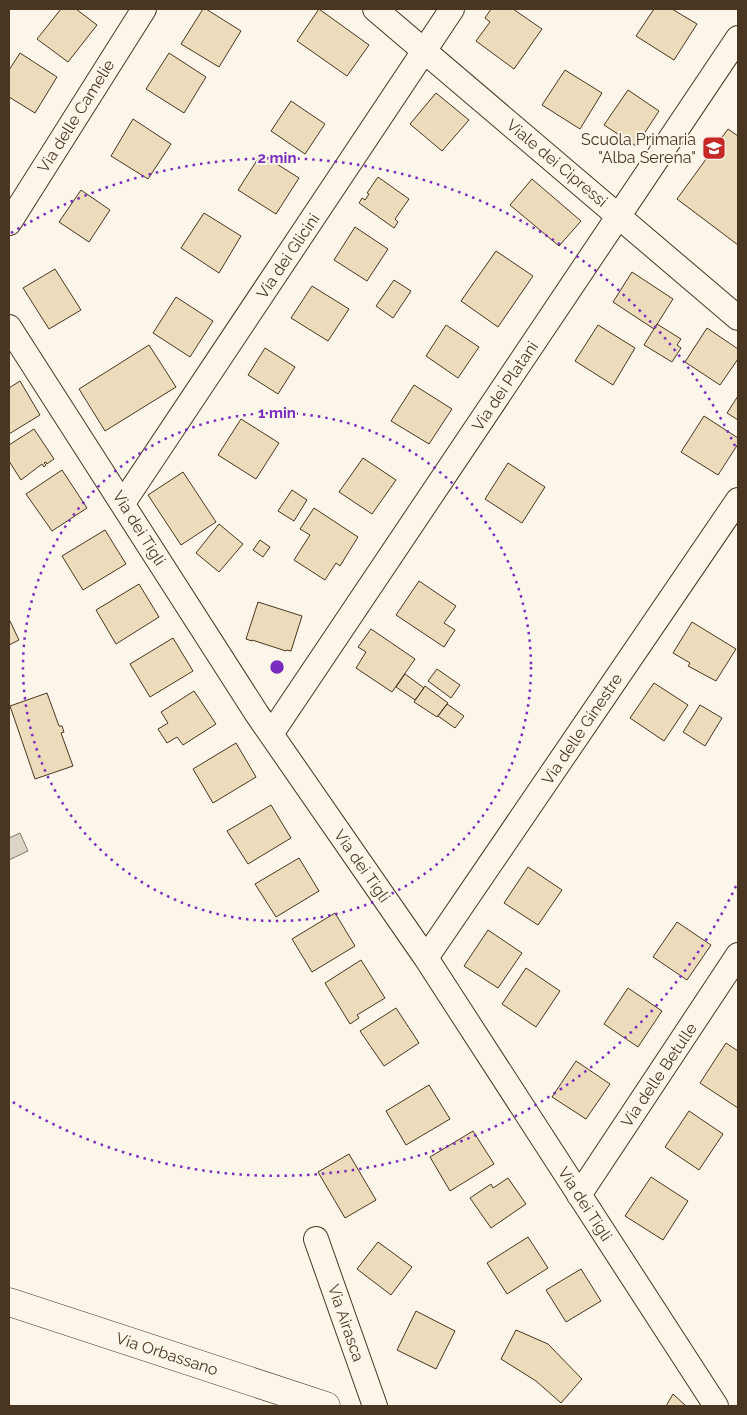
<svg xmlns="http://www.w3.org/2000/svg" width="747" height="1415" viewBox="0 0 747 1415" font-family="Raleway,sans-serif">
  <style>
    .water { fill: #dcd4c6; stroke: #887966 }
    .building { fill: #ecdcbc; stroke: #4a3520 }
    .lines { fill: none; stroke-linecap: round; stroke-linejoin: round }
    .minor-casing { stroke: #4a3520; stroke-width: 26 }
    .major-casing { stroke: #4a3520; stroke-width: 29 }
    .minor { stroke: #fbf6e9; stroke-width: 24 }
    .major { stroke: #fbf6e9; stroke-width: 28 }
    .ring { fill: none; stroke: #7b2cbf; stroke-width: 2.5; stroke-dasharray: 2.5 5 }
    .labels { text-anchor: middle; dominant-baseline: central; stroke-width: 4; stroke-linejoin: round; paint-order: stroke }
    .street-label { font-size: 16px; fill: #4a3520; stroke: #fbf6e9 }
    .poi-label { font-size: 16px; fill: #4a3520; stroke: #fbf6e9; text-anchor: end }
    .centre { fill: #7b2cbf; stroke: #fbf6e9; stroke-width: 2.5 }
    .ring-label { font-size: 15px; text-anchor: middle; font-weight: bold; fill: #7b2cbf; stroke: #fbf6e9; stroke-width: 4; stroke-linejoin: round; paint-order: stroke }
  </style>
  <rect width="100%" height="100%" fill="#fbf6e9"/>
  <path class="water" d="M20,833L28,851L9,860V838Z"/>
  <path class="building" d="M61,9H76L97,25L68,62L37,39Z
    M203,9H206L241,31L219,67L181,44Z
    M319,9L369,45L347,76L297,41Z
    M491,9H513L542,29L514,69L476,41L490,22L485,18Z
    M654,9H672L697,24L674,60L636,36Z
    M20,53L57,77L35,113L9,97V70Z
    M169,53L206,77L184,113L146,89Z
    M565,70L602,93L580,129L542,105Z
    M628,90L659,111L636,146L604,125Z
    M436,93L469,120L442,151L410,124Z
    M291,101L325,124L305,154L271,131Z
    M133,119L171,144L148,179L111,156Z
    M728,129L738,136V245L677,199Z
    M261,154L299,178L276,214L238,190Z
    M378,177L409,199L395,219L398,222L394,228L359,203L362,198L365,200L369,194L367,193Z
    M532,179L581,221L559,246L510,205Z
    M81,190L110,210L89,242L59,222Z
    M204,213L241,236L219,273L181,248Z
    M355,227L388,249L367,281L334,260Z
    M496,251L533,276L498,327L461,301Z
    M55,269L81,310L49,329L23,288Z
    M632,272L673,299L654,329L613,302Z
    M394,280L411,291L393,318L376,306Z
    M312,286L349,309L328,341L291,318Z
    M176,297L213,321L190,357L153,333Z
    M657,324L681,339L677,345L681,348L672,362L644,345Z
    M446,325L479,347L458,378L426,356Z
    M598,325L635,348L613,385L575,361Z
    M707,328L738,349V359L720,385L685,362Z
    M149,345L176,387L105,431L79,389Z
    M265,348L295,367L278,394L248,375Z
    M20,381L40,415L9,434V388Z
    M414,385L452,409L429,444L391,421Z
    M738,396V420L727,413Z
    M704,416L738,438V444L718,475L681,452Z
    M241,419L279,443L256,479L218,455Z
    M34,429L54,459L47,464L46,462L44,463L46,465L44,467L42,464L21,480L9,461V445Z
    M363,458L396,480L372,514L339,492Z
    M508,463L545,487L522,523L485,499Z
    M62,470L87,508L52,531L26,494Z
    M183,472L216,522L181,545L148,495Z
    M292,490L307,500L294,521L278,511Z
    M314,508L358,537L340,566L336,563L325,580L294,560L310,535L300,529Z
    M219,524L243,544L219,572L196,553Z
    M105,530L126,564L83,590L62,556Z
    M260,540L270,547L263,557L253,550Z
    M419,581L456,606L444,623L455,630L444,647L396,615Z
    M139,584L159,617L116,644L96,610Z
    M258,602L302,616L291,651L287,650L286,651L252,640V641L246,639Z
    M9,619L19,640L9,645Z
    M692,622L736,649L716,681L688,666L690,663L673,653Z
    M371,629L415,659L392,692L356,668L366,652L358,647Z
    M173,638L193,671L150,697L130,664Z
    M437,669L460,685L451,698L428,681Z
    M405,674L424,688L415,700L396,687Z
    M654,683L688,705L664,741L630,718Z
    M425,686L448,703L437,717L414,702Z
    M194,691L216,724L183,745L177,737L167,743L158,729L168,723L161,712Z
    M47,693L59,726H62L64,732L61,733L73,766L35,779L10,706Z
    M447,704L464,716L455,728L438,716Z
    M700,705L722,718L705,746L683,732Z
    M236,743L256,777L213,803L193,769Z
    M271,805L291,838L248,864L227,831Z
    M299,858L319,891L276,917L255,884Z
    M528,867L562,890L538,925L504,903Z
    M335,913L355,946L312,972L292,939Z
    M677,922L711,945L687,980L653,957Z
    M488,930L522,953L498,988L464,966Z
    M361,960L385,998L357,1015L359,1018L350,1024L325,983Z
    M526,968L560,991L536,1027L502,1004Z
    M628,988L662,1011L638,1047L604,1024Z
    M396,1008L419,1043L384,1066L360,1031Z
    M726,1043L738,1051V1108L700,1083Z
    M576,1061L610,1084L586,1119L552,1097Z
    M429,1085L450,1119L406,1145L386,1111Z
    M689,1111L723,1134L699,1170L665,1147Z
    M473,1131L494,1164L450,1191L430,1157Z
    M349,1154L376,1200L345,1218L318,1172Z
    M651,1177L688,1201L663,1240L625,1216Z
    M508,1178L526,1204L491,1228L470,1198L491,1184L493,1188Z
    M528,1237L548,1268L507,1294L487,1263Z
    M378,1242L412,1267L391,1295L357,1269Z
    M581,1269L601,1301L566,1322L546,1290Z
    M416,1311L455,1331L436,1369L397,1350Z
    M516,1330L548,1344L582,1379L561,1403L536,1381L501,1359Z
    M673,1394L686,1406H666Z"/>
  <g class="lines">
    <g class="minor-casing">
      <path id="minor" d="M375,9L738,318
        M9,223L144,9
        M9,327L257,714L426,958L716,1406
        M123,503L452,9
        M271,734L738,38
        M426,958L738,500
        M579,1195L738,955
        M316,1239L375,1406"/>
    </g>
    <g class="major-casing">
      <path id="major" d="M9,1302L326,1406"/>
    </g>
    <use href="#minor" class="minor"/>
    <use href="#major" class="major"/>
  </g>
  <g class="ring">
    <circle cx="277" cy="667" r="254"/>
    <path d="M736 886A509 509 0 0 1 11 1101M11 233A509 509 0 0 1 736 448"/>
  </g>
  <defs>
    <g id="school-square" transform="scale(1.25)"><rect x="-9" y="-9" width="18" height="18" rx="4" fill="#c62828" stroke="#fbf6e9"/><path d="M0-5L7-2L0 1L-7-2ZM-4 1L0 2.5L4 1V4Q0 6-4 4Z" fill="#fff"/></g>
  </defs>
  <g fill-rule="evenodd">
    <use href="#school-square" x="714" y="148"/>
  </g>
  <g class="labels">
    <g class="street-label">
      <text transform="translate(76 116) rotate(-58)">Via delle Camelie</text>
      <text transform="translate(557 163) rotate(40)">Viale dei Cipressi</text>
      <text transform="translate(288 256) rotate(-56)">Via dei Glicini</text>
      <text transform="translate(505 386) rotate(-56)">Via dei Platani</text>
      <text transform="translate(139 528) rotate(58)">Via dei Tigli</text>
      <text transform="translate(582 729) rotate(-56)">Via delle Ginestre</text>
      <text transform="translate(362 866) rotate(55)">Via dei Tigli</text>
      <text transform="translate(659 1075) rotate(-56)">Via delle Betulle</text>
      <text transform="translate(585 1204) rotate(57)">Via dei Tigli</text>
      <text transform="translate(346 1323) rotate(71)">Via Airasca</text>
      <text transform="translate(167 1354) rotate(18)">Via Orbassano</text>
    </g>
    <g class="poi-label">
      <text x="696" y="139">Scuola Primaria<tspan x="696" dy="18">"Alba Serena"</tspan></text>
    </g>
  </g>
  <circle cx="277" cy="667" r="8" class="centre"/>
  <g class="ring-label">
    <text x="277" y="163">2 min</text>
    <text x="277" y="418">1 min</text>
  </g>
  <rect width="747" height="1415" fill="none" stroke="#4a3520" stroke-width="20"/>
</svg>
